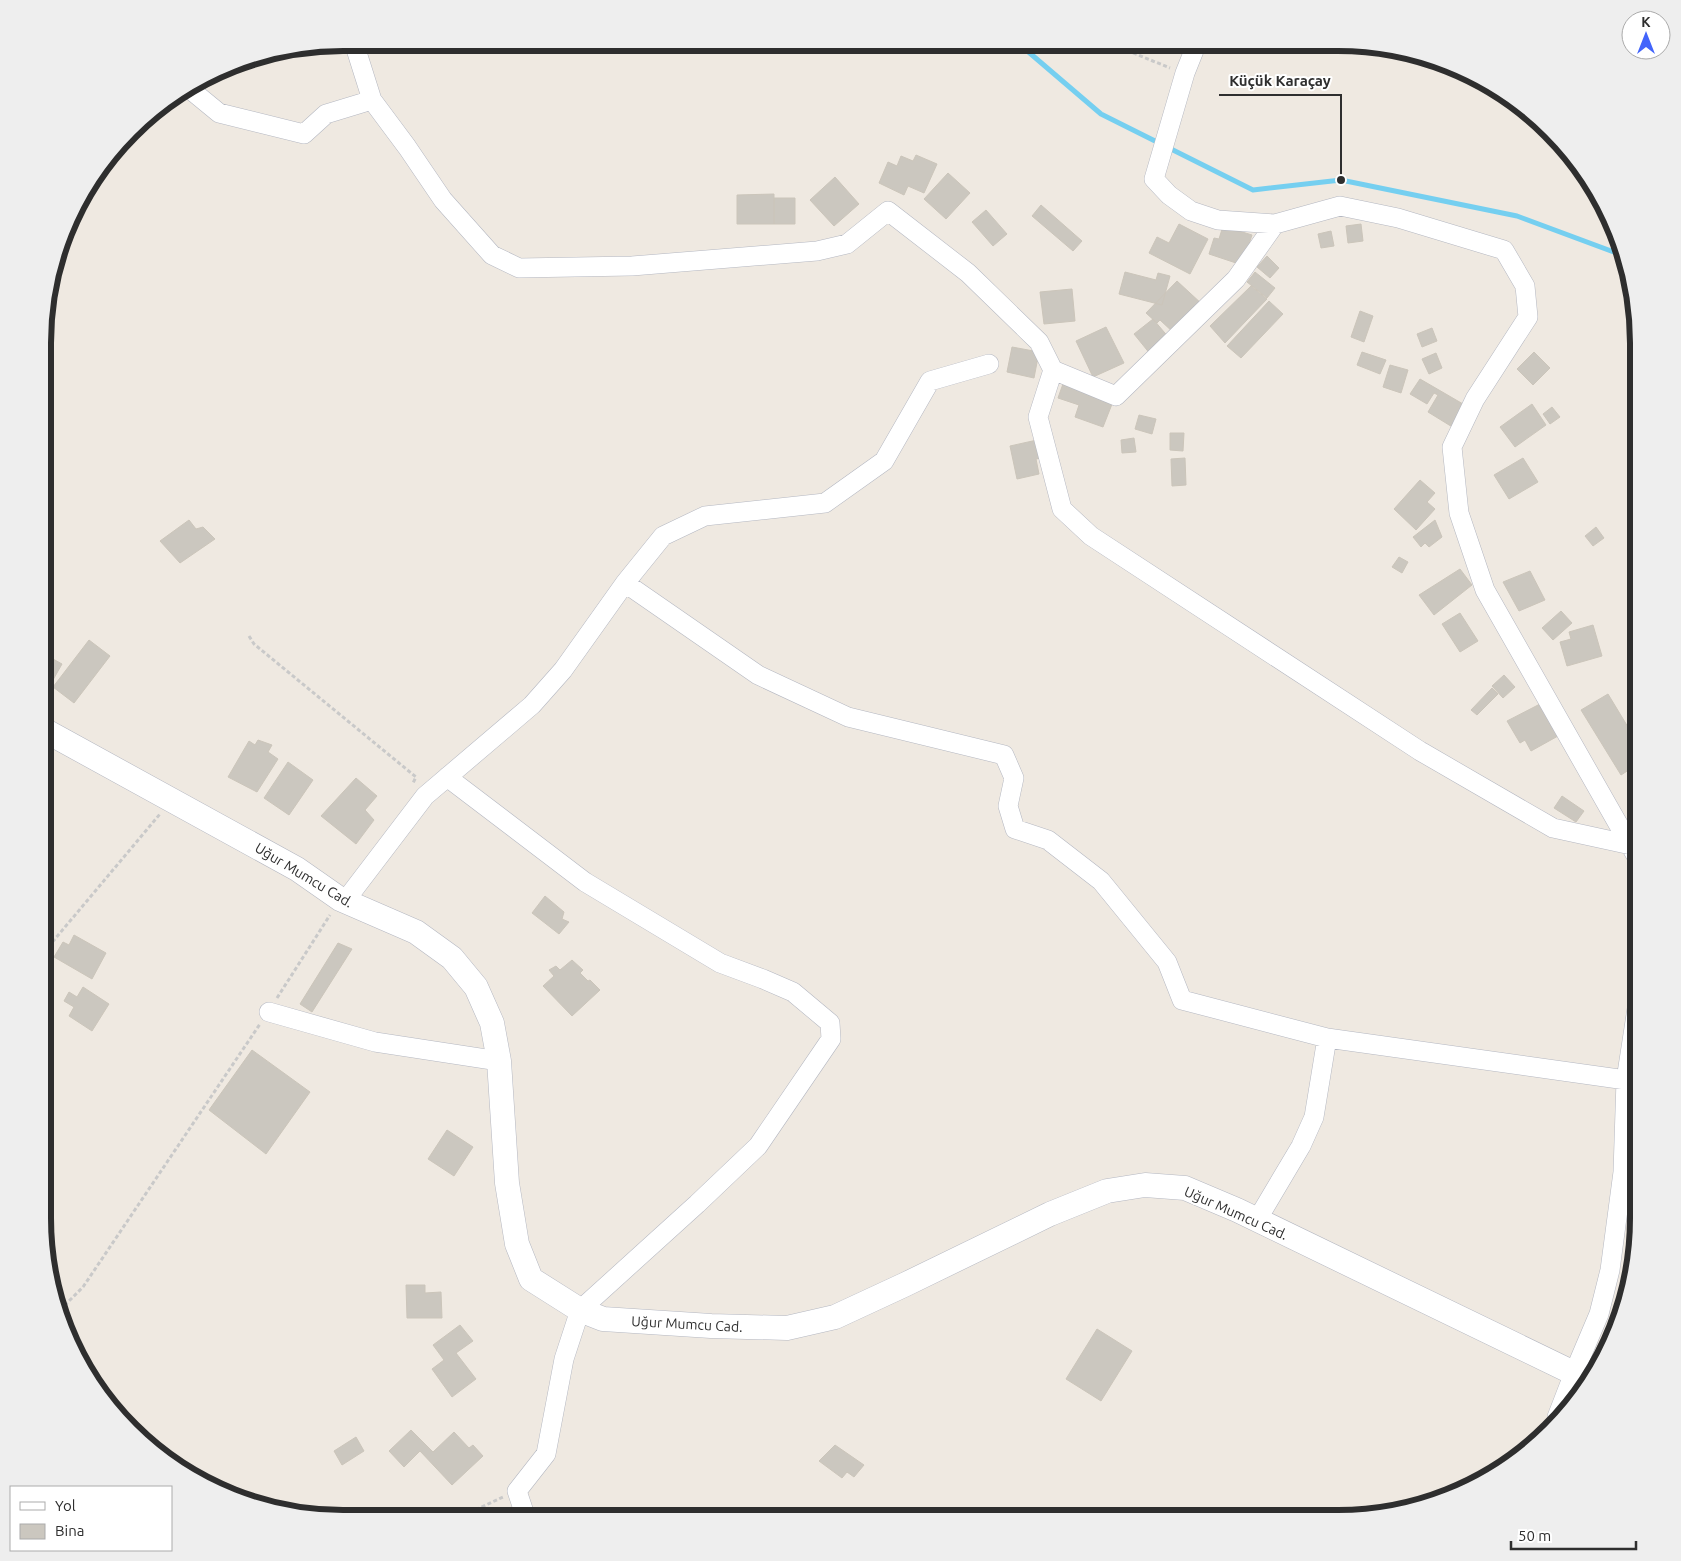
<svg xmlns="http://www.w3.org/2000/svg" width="1681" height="1561" viewBox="0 0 1681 1561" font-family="Ubuntu,sans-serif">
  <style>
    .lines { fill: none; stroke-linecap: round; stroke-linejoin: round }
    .stream { stroke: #75cff0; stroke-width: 5 }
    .building { fill: #cbc7bf; stroke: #cbc5ba }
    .minor-casing { stroke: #b4b7c1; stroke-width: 20 }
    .tertiary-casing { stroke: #b4b7c1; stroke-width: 25 }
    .path { stroke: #c9c9c9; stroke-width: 3; stroke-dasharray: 4 2.5; stroke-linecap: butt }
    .minor { stroke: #fff; stroke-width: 19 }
    .tertiary { stroke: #fff; stroke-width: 24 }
    .labels { text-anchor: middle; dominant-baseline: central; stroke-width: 4; stroke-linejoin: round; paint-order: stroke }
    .street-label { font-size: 14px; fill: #2e2e2e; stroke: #fff }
    .rim { fill: none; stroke: #2e2e2e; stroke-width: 6 }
    .leader { fill: none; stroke: #2e2e2e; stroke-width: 2 }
    .callout-dot { fill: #2e2e2e; stroke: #fff; stroke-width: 2 }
    .callout-label { font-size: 15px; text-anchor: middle; font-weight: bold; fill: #2e2e2e; stroke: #fff; stroke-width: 4; stroke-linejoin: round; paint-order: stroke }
  </style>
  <rect width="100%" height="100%" fill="#efe9e1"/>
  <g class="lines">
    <path class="stream" d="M1018,43L1101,114L1253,190L1341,180L1517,216L1622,255"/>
  </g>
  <path class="building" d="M916,155L937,164L924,193L908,186L904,195L879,183L888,162L897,166L901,156L913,161Z
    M948,173L970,193L946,219L924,199Z
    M835,177L859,204L834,226L810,200Z
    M774,194V224H737V195Z
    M774,198H795V224H774Z
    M1041,205L1082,241L1073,251L1032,216Z
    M986,210L1007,234L993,246L972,222Z
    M1179,224L1208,239L1190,274L1149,253L1157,237L1169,243Z
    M1361,224L1363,241L1348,243L1346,226Z
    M1223,226L1252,235L1242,265L1209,254L1214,238L1219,239Z
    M1331,231L1334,246L1321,248L1318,234Z
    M1267,256L1279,268L1270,278L1257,267Z
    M1125,272L1156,280L1158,273L1170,276L1162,305L1119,294Z
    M1255,272L1275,288L1267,298L1247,282Z
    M1177,281L1203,305L1175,334L1160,320L1157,323L1146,313Z
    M1251,286L1267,299L1225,343L1210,326Z
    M1072,289L1075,321L1044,324L1040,292Z
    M1269,301L1283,314L1241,358L1227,346Z
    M1360,311L1373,316L1364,342L1351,337Z
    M1153,319L1170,339L1151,355L1134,334Z
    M1106,327L1124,363L1093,377L1076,341Z
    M1432,328L1437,341L1422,347L1417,334Z
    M1012,347L1039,352L1034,378L1007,372Z
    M1362,352L1386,360L1380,374L1357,365Z
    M1534,352L1550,368L1533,385L1517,369Z
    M1436,353L1442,368L1429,374L1422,359Z
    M1390,365L1408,370L1401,393L1383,387Z
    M1420,379L1463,404L1454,428L1428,412L1438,395L1434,393L1427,404L1410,394Z
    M1064,381L1114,399L1103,427L1075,417L1079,405L1058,398Z
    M1532,404L1546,425L1515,447L1500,427Z
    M1552,407L1560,417L1550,424L1543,414Z
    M1139,415L1156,419L1152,434L1135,429Z
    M1170,433H1184L1183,451L1170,450Z
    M1134,438L1136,452L1122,453L1121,440Z
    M1037,440L1041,458L1036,459L1039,474L1017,479L1010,446Z
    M1185,458L1186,485L1172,486L1171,459Z
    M1523,458L1538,482L1509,499L1494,475Z
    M1420,480L1435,493L1427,502L1435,509L1416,530L1394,509Z
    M189,520L196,529L203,527L215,539L180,563L160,541Z
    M1435,520L1442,537L1429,547L1425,543L1421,547L1413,537Z
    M1596,527L1604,538L1593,546L1585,536Z
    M1399,557L1408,562L1402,573L1392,567Z
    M1460,569L1472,585L1434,615L1419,595Z
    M1530,571L1545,600L1519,611L1503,582Z
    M1561,611L1572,623L1553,640L1542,628Z
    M1460,613L1478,641L1460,652L1442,624Z
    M1593,625L1602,656L1567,666L1560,642L1571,639L1569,632Z
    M89,640L110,656L74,703L53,687Z
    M44,654L62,664L45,694H44Z
    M1504,675L1515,687L1503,698L1492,686Z
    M1492,688L1498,694L1477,715L1471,710Z
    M1608,694L1631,732L1635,729L1638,734V764L1621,775L1581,710Z
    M1540,704L1558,736L1531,751L1525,740L1520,743L1507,721Z
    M258,740L272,745L268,752L278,759L257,792L228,777L249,741L255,745Z
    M288,762L313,780L289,815L264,798Z
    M356,778L377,796L365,810L374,820L356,844L321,816Z
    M1562,796L1584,811L1576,822L1554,808Z
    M545,896L564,912L562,919L569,922L559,934L532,913Z
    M74,935L106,953L92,979L54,957L63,942L69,945Z
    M338,943L352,949L312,1012L300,1004Z
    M572,960L583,970L580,973L588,981L590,980L600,990L572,1016L543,986L554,976L549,970L556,966L560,970Z
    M83,987L109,1004L92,1031L69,1016L74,1007L64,1001L69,992L77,997Z
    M252,1050L310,1092L266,1154L209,1110Z
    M447,1130L473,1147L454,1176L428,1159Z
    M406,1285H425V1293L441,1292L442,1318H407Z
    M460,1325L473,1341L456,1353L476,1379L452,1397L432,1369L444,1360L433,1345Z
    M1097,1329L1132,1351L1101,1401L1066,1379Z
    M411,1430L433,1452L454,1432L469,1448L473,1445L483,1456L452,1485L420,1451L404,1467L389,1451Z
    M356,1437L364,1451L342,1465L334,1451Z
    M835,1445L864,1465L854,1477L847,1472L842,1478L819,1461Z"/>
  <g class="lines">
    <g class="minor-casing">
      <path id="minor" d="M1197,43L1185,73L1154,179L1169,195L1191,211L1218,220L1275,224L1340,206L1398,218L1504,250L1525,286L1528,317L1475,399L1452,447L1459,513L1485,590L1638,859
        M191,90L219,113L304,134L326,114L372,100L354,43
        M372,100L407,147L443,200L492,255L519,268L632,266L817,251L847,244L888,211L968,273L1039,342L1053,370L1116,396L1236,279L1275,224
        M1053,370L1038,417L1062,509L1091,536L1420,751L1553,828L1631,845
        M625,583L758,675L848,717L1004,755L1014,778L1008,806L1015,829L1048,840L1101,881L1167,962L1182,1000L1327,1038L1626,1080
        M447,777L585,882L720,963L763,979L793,992L830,1023L831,1039L758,1146L697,1204L580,1310L564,1359L546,1454L517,1491L526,1518
        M345,901L425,796L532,705L563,670L625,583L663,536L705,516L825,503L884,461L930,381L989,364
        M269,1012L375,1042L499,1061
        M1257,1220L1301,1146L1314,1117L1327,1038
        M1557,1417L1574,1373L1599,1314L1610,1270L1623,1172L1626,1080L1638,1002"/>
    </g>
    <g class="tertiary-casing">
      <path id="tertiary" d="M44,730L297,869L340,899L416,932L452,958L476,987L492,1023L499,1061L507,1183L517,1244L531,1279L580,1310L603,1319L711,1326L787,1328L835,1317L904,1285L1050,1214L1107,1191L1145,1185L1185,1188L1237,1210L1586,1379"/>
    </g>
    <path class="path" d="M1109,43L1170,68
      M249,636L254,644L416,777L413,783
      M44,952L160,814
      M277,998L330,915
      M60,1310L83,1287L260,1024
      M458,1518L503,1497"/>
    <use href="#minor" class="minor"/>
    <use href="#tertiary" class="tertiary"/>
  </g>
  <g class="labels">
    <g class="street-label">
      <text transform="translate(304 875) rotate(31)">Uğur Mumcu Cad.</text>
      <text transform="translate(1236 1213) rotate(24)">Uğur Mumcu Cad.</text>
      <text transform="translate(687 1324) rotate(3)">Uğur Mumcu Cad.</text>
    </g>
  </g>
  <path d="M0 0H1681V1561H0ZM343 51H1338A292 292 0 0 1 1630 343V1218A292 292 0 0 1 1338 1510H343A292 292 0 0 1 51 1218V343A292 292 0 0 1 343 51Z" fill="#eee" fill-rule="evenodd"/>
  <path class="rim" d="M343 51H1338A292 292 0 0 1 1630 343V1218A292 292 0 0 1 1338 1510H343A292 292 0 0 1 51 1218V343A292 292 0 0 1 343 51Z"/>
  <path class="leader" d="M1341 180L1341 95H1219"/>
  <circle class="callout-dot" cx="1341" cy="180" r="5"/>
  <g class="callout-label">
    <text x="1280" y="86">Küçük Karaçay</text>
  </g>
  <rect x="10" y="1486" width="162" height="65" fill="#ffffff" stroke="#ababab"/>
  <rect x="20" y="1502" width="25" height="8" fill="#ffffff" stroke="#ababab"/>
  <text x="55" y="1511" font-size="15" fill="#2e2e2e">Yol</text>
  <rect x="20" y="1524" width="25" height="15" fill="#cbc7bf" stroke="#ababab"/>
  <text x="55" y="1536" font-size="15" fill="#2e2e2e">Bina</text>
  <g transform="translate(1646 35)"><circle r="24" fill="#ffffff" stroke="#ababab"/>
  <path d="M0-4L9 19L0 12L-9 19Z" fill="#4264fb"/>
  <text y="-8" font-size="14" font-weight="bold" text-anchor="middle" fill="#2e2e2e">K</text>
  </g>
  <path d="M1511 1541v8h125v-8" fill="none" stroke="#2e2e2e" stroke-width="2.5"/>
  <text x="1518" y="1541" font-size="15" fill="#2e2e2e" stroke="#ffffff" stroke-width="4" paint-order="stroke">50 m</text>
</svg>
